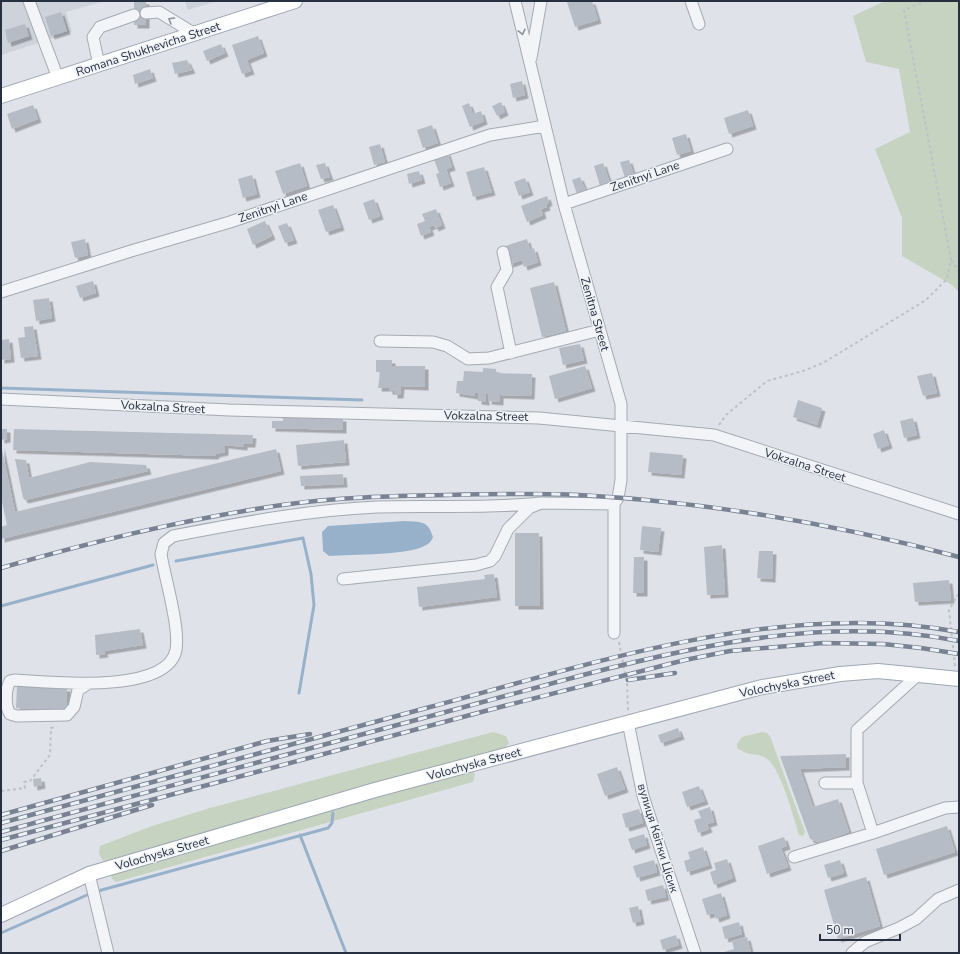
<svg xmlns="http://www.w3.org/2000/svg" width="960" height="954" viewBox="0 0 960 954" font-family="'Nunito Sans',sans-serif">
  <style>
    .built { fill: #cdd2db }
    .green { fill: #c5d3c0 }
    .water { fill: #98b1cb }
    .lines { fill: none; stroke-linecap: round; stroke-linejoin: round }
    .stream { stroke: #98b1cb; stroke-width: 3 }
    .building { fill: #b6bcc6; filter: url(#shadow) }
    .minor-casing { stroke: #a4aab3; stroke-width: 13 }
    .major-casing { stroke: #9ea7b5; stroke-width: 16 }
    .path { stroke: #bdc1c8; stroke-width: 2; stroke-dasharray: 3 3; stroke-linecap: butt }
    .minor { stroke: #f2f4f7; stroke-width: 11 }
    .major { stroke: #fff; stroke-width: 14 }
    .rail-casing { stroke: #788293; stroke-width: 4.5 }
    .rail { stroke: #eef2f6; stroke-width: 3; stroke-dasharray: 9; stroke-linecap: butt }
    .oneway { stroke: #8c929c }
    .labels { text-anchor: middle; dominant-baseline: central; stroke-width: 3; stroke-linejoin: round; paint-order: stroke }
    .street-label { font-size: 12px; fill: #273041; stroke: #eef2f6 }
  </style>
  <defs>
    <filter id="shadow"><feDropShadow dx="3.5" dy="3.5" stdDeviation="0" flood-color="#0004"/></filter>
  </defs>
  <rect width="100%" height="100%" fill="#dfe3e9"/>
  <path class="built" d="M1,1H105L66,12L72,32L1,55Z
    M185,1H217L188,10Z"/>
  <path class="green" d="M885,1H959V292L952,285L902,256V218L875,149L910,132L899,69L866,62L853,16Z
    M493,732L506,736L509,743L504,749L112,859L103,861L99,854L100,846L152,826L210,808Z
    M762,732L767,733L770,736L805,832L803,836L799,835C793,816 781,768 766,758C758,753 747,756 737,748V744L742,737Z
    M470,768L475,774L473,782L116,882L111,878L113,873Z"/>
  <path class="water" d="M405,521C420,522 428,520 433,537C432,539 431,542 428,544C411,556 352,554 329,556L323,551L322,532L328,526Z"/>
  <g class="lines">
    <path class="stream" d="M1,388L362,400
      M176,561L303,538L311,574L314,605L299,693
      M1,606L153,565
      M300,835L346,953
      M98,891L328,828L332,823L333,813
      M1,933L87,895"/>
  </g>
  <path class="building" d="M134,1H146V25H134Z
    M571,1H592L598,20L575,27L567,2Z
    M61,12L67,31L51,36L45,17Z
    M25,24L29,36L8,43L5,30Z
    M258,36L264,53L247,60L251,71L242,74L232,45Z
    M221,44L225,53L207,61L203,51Z
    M187,60L192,70L175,74L172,63Z
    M150,69L153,78L135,84L133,75Z
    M522,81L525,95L513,98L510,84Z
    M501,102L505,112L497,116L492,106Z
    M469,103L473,114L481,111L484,121L470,127L462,106Z
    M33,105L38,119L12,129L7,114Z
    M748,110L753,126L729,134L724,118Z
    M432,125L438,143L423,148L417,130Z
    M686,134L691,151L677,155L672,138Z
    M380,144L385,162L374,165L369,147Z
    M447,152L452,167L446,169L451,183L440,187L436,174L439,173L433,157Z
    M629,160L634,176L625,178L620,162Z
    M300,163L307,186L283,194L275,171Z
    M325,163L330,177L321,179L316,165Z
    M603,163L610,183L600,186L594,166Z
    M484,167L492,192L473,197L466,172Z
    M419,171L422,180L409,184L407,174Z
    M252,175L257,194L243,198L238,179Z
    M580,177L586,191L577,194L572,180Z
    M525,178L530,192L519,196L514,182Z
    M547,196L549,202L546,204L547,207L541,209L543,215L527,222L521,206Z
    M374,199L380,216L369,220L363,203Z
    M333,205L341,227L326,232L318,210Z
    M436,209L442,225L435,228L434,225L429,227L431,232L421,236L417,224L425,221L422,214Z
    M265,221L272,236L253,245L247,229Z
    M287,223L294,240L285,243L278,226Z
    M85,239L88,255L75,258L71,242Z
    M527,239L530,250L534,248L538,262L524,267L522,260L510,264L505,246Z
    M93,281L96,293L80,298L76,286Z
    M554,282L566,331L542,337L530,288Z
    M49,298L52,318L36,321L33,300Z
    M33,326L38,356L21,358L18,338L25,337L24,327Z
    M9,339L11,359L1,360V340Z
    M580,344L584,360L563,365L559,348Z
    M376,360H392V366H425V387L401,386L400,395H394V391H389V388H378L380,372H376Z
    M585,366L592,388L555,399L549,376Z
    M483,368L496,369V373L532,374L531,396L500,395V402L488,401V394H486V402L478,401V393H475V396L456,393L457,381H463L464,371L483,372Z
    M932,373L937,393L923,396L917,376Z
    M798,400L822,408L817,425L793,417Z
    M283,417L343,418V430L272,428V421H283Z
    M913,418L917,435L904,438L900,421Z
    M1,429H7V439L1,440Z
    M14,429L253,435L252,444H244V447L225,445V452L216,454L215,456L13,450Z
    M884,430L889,445L878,449L873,434Z
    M344,440L346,462L298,466L296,445Z
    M1,445L15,512L276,449L281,471L1,539V527L7,525L1,497Z
    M650,452L683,455L681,475L648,472Z
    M15,459L26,460L29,478L90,462L146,465L148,471L25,500L23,498Z
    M343,474L344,484L301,486L300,476Z
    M642,526L661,528L658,552L640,550Z
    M515,533H539L540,606H515Z
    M722,545L725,594L707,595L704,547Z
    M759,551H773L772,579L757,578Z
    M634,557H644V593H633Z
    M494,574L497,597L419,607L417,587L485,579L484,575Z
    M949,580L951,600L915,602L913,583Z
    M140,629L143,645L104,651L105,654L96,655L95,635Z
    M17,686L67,688L66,710L16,708Z
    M678,728L681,736L661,743L658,735Z
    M846,754V767L800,769L813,807L838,799L849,832L821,843L810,839L780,756Z
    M617,767L625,789L605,796L597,774Z
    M41,778L42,785L34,787L33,779Z
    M699,786L705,801L687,807L682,792Z
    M710,807L714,822L707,824L709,829L698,833L694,820L701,818L698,811Z
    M639,809L643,823L626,828L622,814Z
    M947,826L955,852L884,875L876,849Z
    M644,834L647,845L632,850L628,839Z
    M784,837L787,846L781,848L788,867L767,874L758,846Z
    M703,847L709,865L687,872L684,861L690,859L688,852Z
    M727,859L733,878L714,885L710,872L716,870L714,863Z
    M654,860L657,872L637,878L633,866Z
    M840,860L844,873L828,878L824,865Z
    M866,877L880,926L838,939L824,890Z
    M663,885L666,897L648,901L645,890Z
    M721,893L727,915L716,919L714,913L707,915L702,899Z
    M638,906L641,921L633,923L629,908Z
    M739,922L742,934L725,939L722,927Z
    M676,935L679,945L663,950L660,940Z
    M747,937L751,953H721L734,949L732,941Z"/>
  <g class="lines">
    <g class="minor-casing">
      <path id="minor" d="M29,1L58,78
        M515,1L564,204L621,404V480L618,498L614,504V633
        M691,1L699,24
        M146,13L159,12L195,34
        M531,58L541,1
        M99,65L93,37L100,27L134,15
        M564,204L727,149
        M503,252L507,270L497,287L511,353
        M1,292L131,251L230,222L490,135L545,126
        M380,341L433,342L447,346L468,359L489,358L600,330
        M1,399L229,410L539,418L714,435L959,514
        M343,579L476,565L490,561L495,556L508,529L529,508L541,503L614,504
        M89,683L78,690L74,707L67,715L17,716L10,714C5,706 5,690 10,681L14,680C49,682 167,695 176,650C180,627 165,579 161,554L164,543L173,536C240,523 308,510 377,507C432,505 487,509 541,503
        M628,722L643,796L695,953
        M825,783H857L873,833
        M857,783V730L919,674
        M794,857L873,833L945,808L959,807
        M89,874L108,953
        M852,953L865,942L899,928L916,919L938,899L959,890"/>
    </g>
    <g class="major-casing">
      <path id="major" d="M1,96L295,1
        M1,915L89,874L375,790L762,687L840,674L878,671L959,679"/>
    </g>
    <path class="path" d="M951,260L959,271
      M719,425L726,415L767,381L803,371L823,363L926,300L947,279L951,260L904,10L926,1
      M619,642L627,684L628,711
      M955,666L949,610L959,593
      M1,791L25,788L24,782L30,781L50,755L51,728L57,727"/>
    <use href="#minor" class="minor"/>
    <use href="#major" class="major"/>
    <g class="rail-casing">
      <path id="rail" d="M1,568C94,541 186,519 282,505C336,497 392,496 447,495C491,494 535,493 579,495C708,502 835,524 959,557
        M628,680L675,673
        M1,815L267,741L310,734
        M1,823C144,785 287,745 430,707C598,662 784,599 959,632
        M1,832C139,794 278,757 416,720C472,705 528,690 583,675C706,643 833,616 959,641
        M1,840L504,706L685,660L730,651L823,643L883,644L921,648L959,654
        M1,851L152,805"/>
    </g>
    <use href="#rail" class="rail"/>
  </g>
  <defs><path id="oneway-chevron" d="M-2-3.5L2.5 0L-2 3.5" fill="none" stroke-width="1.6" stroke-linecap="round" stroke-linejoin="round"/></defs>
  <g class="oneway">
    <use href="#oneway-chevron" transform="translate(171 20) rotate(-149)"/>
    <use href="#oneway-chevron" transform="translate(522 32) rotate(76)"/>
  </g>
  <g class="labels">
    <g class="street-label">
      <text transform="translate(148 49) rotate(-18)">Romana Shukhevicha Street</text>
      <text transform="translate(645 176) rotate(-19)">Zenitnyi Lane</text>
      <text transform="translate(273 207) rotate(-19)">Zenitnyi Lane</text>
      <text transform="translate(595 314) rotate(74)">Zenitna Street</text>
      <text transform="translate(163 407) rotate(3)">Vokzalna Street</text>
      <text transform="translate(486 416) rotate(1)">Vokzalna Street</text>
      <text transform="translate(805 465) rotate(18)">Vokzalna Street</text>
      <text transform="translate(787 684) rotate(-11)">Volochyska Street</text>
      <text transform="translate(474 764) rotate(-15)">Volochyska Street</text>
      <text transform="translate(658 838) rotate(73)">вулиця Квітки Цісик</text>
      <text transform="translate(162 853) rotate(-16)">Volochyska Street</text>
    </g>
  </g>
  <rect width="960" height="954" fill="none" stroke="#273041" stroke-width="4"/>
  <path d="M820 934v6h80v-6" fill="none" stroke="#273041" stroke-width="2"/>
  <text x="826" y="934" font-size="12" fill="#273041" stroke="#eef2f6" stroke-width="3" paint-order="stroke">50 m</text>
</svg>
